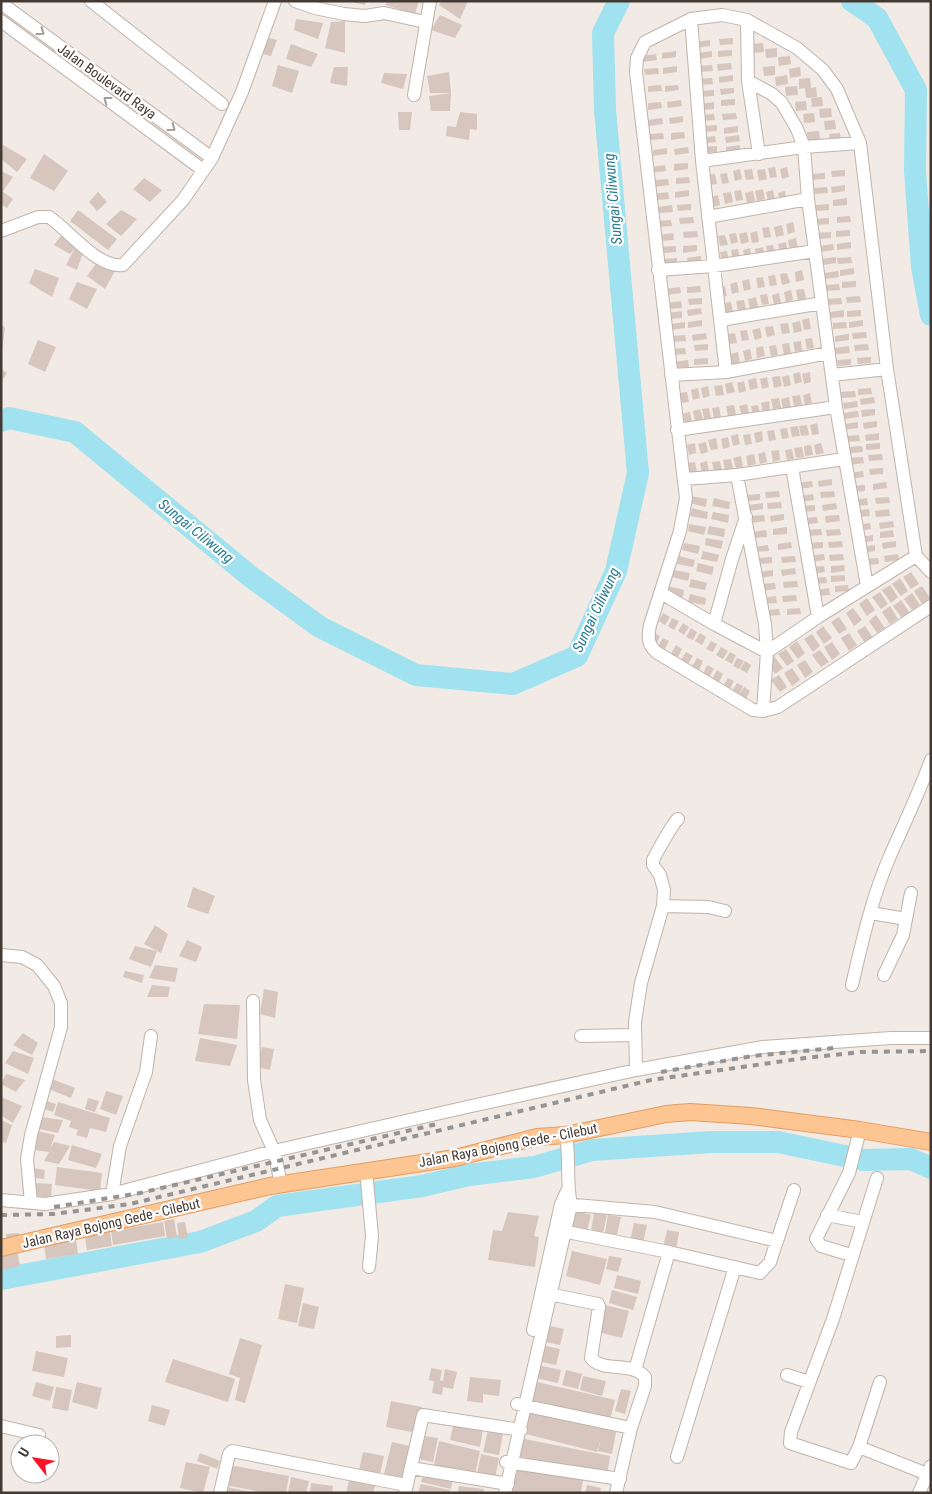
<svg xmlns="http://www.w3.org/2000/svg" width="932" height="1494" viewBox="0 0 932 1494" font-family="'Roboto Condensed',sans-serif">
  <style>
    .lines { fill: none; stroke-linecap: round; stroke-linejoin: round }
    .river { stroke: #a0e2ef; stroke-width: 22 }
    .building { fill: #d6c6bd }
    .minor-casing { stroke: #c0b3aa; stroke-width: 14 }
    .major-casing { stroke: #e29d62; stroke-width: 18 }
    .minor { stroke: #fff; stroke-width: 12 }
    .major { stroke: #fdc592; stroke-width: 16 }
    .rail { stroke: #949494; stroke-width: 4; stroke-dasharray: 6 6; stroke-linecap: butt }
    .oneway { stroke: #a29c9a }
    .labels { text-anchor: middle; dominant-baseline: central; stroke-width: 4.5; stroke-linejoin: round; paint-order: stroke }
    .street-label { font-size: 14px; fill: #443a34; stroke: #fff }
    .water-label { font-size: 15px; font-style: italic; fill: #297c8f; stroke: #fff }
  </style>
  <rect width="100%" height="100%" fill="#f2eae4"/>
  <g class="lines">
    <path class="river" d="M852,1L877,18L916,90L915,171L922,267L931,315
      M1,421L9,418L75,432L251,577L320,627L416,675L513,684L577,656L616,571L638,473L605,110L603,33L619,1
      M1,1279L200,1242L256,1221L277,1206L422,1186L469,1175L534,1167L592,1150L711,1142H778L864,1160L911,1159L931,1168"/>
  </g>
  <path class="building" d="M347,1H366L365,5Z
    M387,1H419L415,14L386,5Z
    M442,1H468L460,19L439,5Z
    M440,15L462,25L455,38L431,30Z
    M296,19L323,23L318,39L294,30Z
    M345,21V53L325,48L331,22Z
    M261,36L277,40L271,56L256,52Z
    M733,38V44L720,45L719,39Z
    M710,40V46L696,48V42Z
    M763,43L764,52L753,53L752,44Z
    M291,44L318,54L311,67L286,59Z
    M777,48V57L766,58L765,49Z
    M732,50V56L718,57V51Z
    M676,51V57L662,59V53Z
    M712,51V57L699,59L698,53Z
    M656,54L657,60L643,62L642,56Z
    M790,56L791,64L779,66L778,57Z
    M731,63L732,69L718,71L717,64Z
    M278,65L299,71L292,93L272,86Z
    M712,65L713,71L699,72L698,66Z
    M677,66V72L663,74V68Z
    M775,66V75L764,76L763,67Z
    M334,67H348L347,86L330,83Z
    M800,67L801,76L790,78L789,69Z
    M658,68L659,74L645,75L644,69Z
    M449,72L451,93H430L427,76Z
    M384,73L407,74L403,89L381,83Z
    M733,75V81L719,83V77Z
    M787,75L788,84L776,86L775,77Z
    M712,78L713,84L699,85V79Z
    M810,78L811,88L816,87L817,97L806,98L805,88L799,89V79Z
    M661,85L662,91L648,92V86Z
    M678,85L679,90L665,92V86Z
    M797,86L798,95L786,96L785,87Z
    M734,88V93L721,95L720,89Z
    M714,90V96L700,97V91Z
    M451,93L450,111H431L429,96Z
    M822,97L823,106L812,107L811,98Z
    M735,99V105L721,106V100Z
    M681,100L682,106L668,108L667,102Z
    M806,101L807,110L796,111L795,102Z
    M661,102L662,108L648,110V103Z
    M714,102V109L701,110L700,104Z
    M831,108L832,117L820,118L819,109Z
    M398,112H412L410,130H399Z
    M460,112L477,114V130L470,129L469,140L446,136L447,126L456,127Z
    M736,113L737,119L723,120L722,114Z
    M814,113L815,122L804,123L803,114Z
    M714,114L715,120L701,121L700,115Z
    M683,116V122L670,124L669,118Z
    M662,118L663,124L649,126L648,120Z
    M835,120L836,129L825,130L824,121Z
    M717,125V131L703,132V126Z
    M738,126V132L724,134V128Z
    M819,131L820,140L808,141L807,132Z
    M684,132L685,138L671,140V133Z
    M663,133L664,139L650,140V134Z
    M840,133L841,142L830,143L829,134Z
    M739,135L740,141L726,143L725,137Z
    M715,136L716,142L702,144L701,138Z
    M3,145L27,159L17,172L1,159Z
    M740,145V151L726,153V147Z
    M717,146V152L704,153L703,147Z
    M688,147L689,153L675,155L674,149Z
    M667,148V154L653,156V150Z
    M44,154L68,171L54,191L30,178Z
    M688,163V169L674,171V164Z
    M665,165L666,171L652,173V167Z
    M775,167L777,177L770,178L768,168Z
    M787,167L789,177L782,179L780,169Z
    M740,169L742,179L735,181L733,171Z
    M752,169L754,179L746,180L744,170Z
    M765,169L767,179L759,181L757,170Z
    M845,170V176L832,177L831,171Z
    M1,171L13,177L3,191L1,190Z
    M727,173L729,183L722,184L720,174Z
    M825,173V179L811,180V174Z
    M715,174L717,184L710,185L708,175Z
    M689,177L690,183L676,184V178Z
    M144,178L162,190L150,202L133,189Z
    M668,179L669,185L655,187L654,180Z
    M845,185V191L832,193L831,187Z
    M827,187L828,193L814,194L813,188Z
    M763,189L765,199L757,201L755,191Z
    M689,190V196L675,198V192Z
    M741,190L743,200L736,201L734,191Z
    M773,190L775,200L768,202L766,192Z
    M2,191L13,199L7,208L1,204Z
    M753,191L755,201L747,203L745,193Z
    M785,191L787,201L780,203L778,193Z
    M98,192L107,202L97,211L89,202Z
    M668,192L669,199L655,200L654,194Z
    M731,192L733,202L725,204L723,193Z
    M718,195L720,205L713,207L711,197Z
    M847,198V205L833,206V200Z
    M691,204V210L678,211L677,205Z
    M829,204V210L815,211V205Z
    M672,205L673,212L659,213L658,207Z
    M78,210L117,239L108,250L70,221Z
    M121,210L137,219L121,236L106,224Z
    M850,216L851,222L837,223V217Z
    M693,217L694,223L680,224L679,218Z
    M829,218V224L816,225L815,219Z
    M671,220L672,226L658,227L657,221Z
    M793,222L795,232L788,234L786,224Z
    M782,225L784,235L776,237L774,227Z
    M769,227L771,237L764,238L762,228Z
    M850,230V236L836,237V231Z
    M697,231L698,237L684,238L683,232Z
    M757,231L759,242L752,243L750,233Z
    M747,232L749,242L741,244L739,234Z
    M831,232V238L818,239L817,233Z
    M63,233L84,250L77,270L66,265L75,248L70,254L54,245Z
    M673,233L674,240L660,241L659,235Z
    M736,233L738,242L731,244L729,234Z
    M725,235L728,245L720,246L718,236Z
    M796,238L798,249L790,250L788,240Z
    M786,242L788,252L780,254L778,244Z
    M851,242V248L837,250V244Z
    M833,244L834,250L820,252V246Z
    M697,245V251L683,253V246Z
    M773,245L776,255L768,256L766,246Z
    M676,246V252L663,253L662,247Z
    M763,247L765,257L757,259L755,249Z
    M750,248L752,258L745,260L743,250Z
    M738,249L740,259L733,260L731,250Z
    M727,251L729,261L722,262L720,252Z
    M701,256V262L688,264L687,258Z
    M836,257V263L823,265L822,259Z
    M851,257L852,263L838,264L837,258Z
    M677,258V264L663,266V259Z
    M98,261L115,271L105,289L87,276Z
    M854,268V274L840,276V270Z
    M35,269L59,278L52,297L29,283Z
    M802,270L804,280L796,282L795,272Z
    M838,271L839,277L825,279V273Z
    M787,273L790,283L782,285L780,274Z
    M775,275L777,285L770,286L768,276Z
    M763,277L765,287L758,288L756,278Z
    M749,279L751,289L744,291L742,281Z
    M856,281V287L842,288V282Z
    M77,282L97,289L87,309L69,299Z
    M737,282L739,292L732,294L730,284Z
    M839,284L840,290L826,291V285Z
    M700,286L701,292L687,293V287Z
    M725,286L727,296L719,298L717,287Z
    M680,287L681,293L667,295L666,289Z
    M804,289L806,299L798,301L796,290Z
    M791,290L793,300L786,302L784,292Z
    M779,293L781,303L774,305L772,295Z
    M767,294L769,304L762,305L760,295Z
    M860,296L861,302L847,303L846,297Z
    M756,297L758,307L750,309L748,299Z
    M702,298V304L689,305L688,299Z
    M841,298L842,304L828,305L827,299Z
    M744,300L746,310L738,311L736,301Z
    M681,301L682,308L668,309L667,303Z
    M731,302L733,312L726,313L724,303Z
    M701,308L702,314L688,316L687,310Z
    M844,310V317L830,318V312Z
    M861,310V316L847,317V311Z
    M682,311V318L668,319V313Z
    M809,318L811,329L804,330L802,320Z
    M702,320V326L688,328V322Z
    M863,320V326L849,328V322Z
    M800,321L802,331L794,333L792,323Z
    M685,322V328L671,330V324Z
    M846,322L847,328L833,329V323Z
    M788,323L790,333L782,334L780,324Z
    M1,324L5,328L2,350H1Z
    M773,326L775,335L767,337L765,327Z
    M760,328L762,338L755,340L752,330Z
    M747,330L749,340L742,341L740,331Z
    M866,332L867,338L853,339L852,333Z
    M706,333L707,339L693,341L692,335Z
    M735,333L737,343L730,344L727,334Z
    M849,334V340L835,342V336Z
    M685,335L686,341L672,342L671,336Z
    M812,338L814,348L807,349L805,339Z
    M38,340L56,347L45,372L28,364Z
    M801,341L802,351L795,352L793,342Z
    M789,343L791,353L784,355L782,344Z
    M708,344V350L695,351L694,345Z
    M868,344L869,350L855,351L854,345Z
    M776,345L778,355L771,356L769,346Z
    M763,346L765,356L757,358L756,348Z
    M849,346L850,353L836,354L835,348Z
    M685,348L686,354L672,355L671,349Z
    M750,349L752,359L745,361L743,351Z
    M738,352L740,363L732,364L730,354Z
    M871,357V363L858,364L857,358Z
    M708,358V364L694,365V359Z
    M851,359V365L838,366L837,360Z
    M688,360L689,367L675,368L674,362Z
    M1,369L7,373L1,382Z
    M800,372L802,382L795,384L793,374Z
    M810,372L811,382L804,384L802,374Z
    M789,375L791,385L784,387L782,377Z
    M780,376L782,386L774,388L772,377Z
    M767,377L769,387L762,389L760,379Z
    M756,378L758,388L750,390L748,380Z
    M744,381L746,391L739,393L737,383Z
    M732,382L735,392L727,394L725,384Z
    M722,385L724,395L716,396L714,386Z
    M708,386L710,396L703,398L701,388Z
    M698,388L700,398L693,400L691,390Z
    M871,388L872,394L858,395V389Z
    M855,391L856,397L842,398L841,392Z
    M687,392L689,402L681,403L679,393Z
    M810,393L812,403L805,405L803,395Z
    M800,395L802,405L794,406L792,396Z
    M789,397L791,408L783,409L781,399Z
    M874,397L875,403L861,405L860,399Z
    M779,398L781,408L773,409L771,399Z
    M769,401L770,411L763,413L761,403Z
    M857,401L858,407L844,409L843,403Z
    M747,404L749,414L742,416L739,406Z
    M734,405L736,415L728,416L726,406Z
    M758,405L760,415L753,416L751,406Z
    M719,407L721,417L714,419L712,408Z
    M709,408L711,418L704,419L702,409Z
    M700,409L703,419L695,421L693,411Z
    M875,409V415L862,417L861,410Z
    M858,411L859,417L845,419L844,413Z
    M690,412L692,423L685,424L683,414Z
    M877,421V427L864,429L863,423Z
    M858,422V428L844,430V424Z
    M817,423L819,434L812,435L810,425Z
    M807,425L809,435L801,436L799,426Z
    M798,426L800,436L792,437L790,427Z
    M787,428L789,438L782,439L780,429Z
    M774,430L776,440L769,441L767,431Z
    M762,431L763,441L756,443L754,433Z
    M879,433V440L866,441L865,435Z
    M738,434L740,444L733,446L731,436Z
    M750,434L752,444L745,445L743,435Z
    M859,435L860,441L846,442V436Z
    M728,437L730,447L723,449L721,439Z
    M716,438L718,449L711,450L708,440Z
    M706,442L708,452L701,454L698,444Z
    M695,443L696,453L689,455L687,445Z
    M821,443L824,453L816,455L814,445Z
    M880,443V449L866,450V444Z
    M811,445L813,455L805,456L804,446Z
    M862,446L863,452L849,453L848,447Z
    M802,447L804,457L796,458L794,448Z
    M792,449L794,459L787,460L785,450Z
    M779,450L780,460L773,462L771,451Z
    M765,452L767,462L760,464L758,454Z
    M754,454L756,464L748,466L746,456Z
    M882,454L883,460L869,461L868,455Z
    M741,456L743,467L736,468L733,458Z
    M863,457L864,463L850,465L849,458Z
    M731,459L733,469L725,470L723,460Z
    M707,461L709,471L702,473L700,463Z
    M720,461L722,470L714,472L712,462Z
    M695,462L697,472L690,474L688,463Z
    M883,468V474L870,475L869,469Z
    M863,471L864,477L850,479V473Z
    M832,479V485L819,487L818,481Z
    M812,481L813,487L799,489L798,483Z
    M886,482L887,488L873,490V484Z
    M865,485V491L852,492L851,486Z
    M779,491L780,497L766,498L765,492Z
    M834,491L835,497L821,498L820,492Z
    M760,494V500L747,501L746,495Z
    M813,494L814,500L800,502L799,496Z
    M691,496L707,499L706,507L689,503Z
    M889,497L890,503L876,504L875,498Z
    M714,498L730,502L729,509L712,506Z
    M867,498L868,505L854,506L853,500Z
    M781,502L782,508L768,509L767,503Z
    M763,503V509L749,511V505Z
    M836,503L837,509L823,511L822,505Z
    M815,505V511L802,512L801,506Z
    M692,508L708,512L707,519L690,516Z
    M869,509L870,516L856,517L855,511Z
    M889,509L890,516L876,517L875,511Z
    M713,512L729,515L728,523L711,519Z
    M784,514V520L771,522L770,516Z
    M764,515L765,521L751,523V516Z
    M839,515L840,521L826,523L825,516Z
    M817,517L818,523L804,525L803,518Z
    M893,521L894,527L880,529L879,523Z
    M870,523L871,529L857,531V525Z
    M689,524L706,527L704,535L688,531Z
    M709,526L725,529L724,537L707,534Z
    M787,527V534L773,535V529Z
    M821,529L822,535L808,536L807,530Z
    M840,529L841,535L827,536L826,530Z
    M766,530L767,537L753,538L752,532Z
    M893,530L894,537L880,538V532Z
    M873,535V541L860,543L859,537Z
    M706,538L723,541L721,549L705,545Z
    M842,541L843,547L829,548L828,542Z
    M896,541V547L883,549L882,543Z
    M791,542L792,548L778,550V544Z
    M823,542V548L810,549L809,543Z
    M684,543L700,546L698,554L682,550Z
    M768,545L769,551L755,552L754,547Z
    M875,545V551L862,553L861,547Z
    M703,551L719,555L717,562L701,559Z
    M824,554L825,560L811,562L810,556Z
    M843,554L844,560L830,561L829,555Z
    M898,554L899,560L885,562L884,556Z
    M679,556L695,560L693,567L677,564Z
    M795,556L796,562L782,563L781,557Z
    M772,557V563L759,564L758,558Z
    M878,558L879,564L865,565L864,559Z
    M698,563L714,567L712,575L696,571Z
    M844,565L845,571L831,573V566Z
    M824,566L825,572L811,574V567Z
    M795,568L796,574L782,576L781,570Z
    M673,570L690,573L688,581L672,577Z
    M773,570V576L760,578L759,572Z
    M911,572L919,584L911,589L903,577Z
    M845,575V581L831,582V576Z
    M826,577L827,583L813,584L812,578Z
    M900,578L908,591L901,596L892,584Z
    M691,579L707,583L705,590L689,587Z
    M797,581L798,587L784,588L783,582Z
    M775,583L776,589L762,591L761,584Z
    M848,585L849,591L835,592V586Z
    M890,585L898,597L891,603L882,590Z
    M668,586L684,590L683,597L666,594Z
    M922,586L930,598L922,604L914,591Z
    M829,588L830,595L816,596L815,590Z
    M880,592L888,604L881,609L872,597Z
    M912,593L920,605L912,610L904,599Z
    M690,594L706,598L705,605L688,602Z
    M796,595L797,601L783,602L782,596Z
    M776,596L777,603L763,604V598Z
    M867,598L875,610L867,616L859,604Z
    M901,600L909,612L902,618L893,606Z
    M890,606L898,619L890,624L882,612Z
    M800,608L801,614L787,615V609Z
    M853,608L862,620L854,626L846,613Z
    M779,609L780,615L766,616V610Z
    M663,613L670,617L665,625L659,621Z
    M876,615L885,628L877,633L869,621Z
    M839,617L847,629L839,634L831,622Z
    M672,618L679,621L674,630L668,626Z
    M683,623L689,627L684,635L678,631Z
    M823,626L832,638L824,644L816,632Z
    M865,626L873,638L865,643L857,631Z
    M691,628L697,632L693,640L686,637Z
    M654,633L660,636L656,645Z
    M700,633L706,637L702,645L695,641Z
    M849,633L857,645L849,651L841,638Z
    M812,634L820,646L813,652L804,639Z
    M663,638L669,641L665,649L658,646Z
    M711,641L717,644L713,652L706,649Z
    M797,641L805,653L798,659L789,647Z
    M832,642L840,654L832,660L824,647Z
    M676,645L682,649L678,657L671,654Z
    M721,647L728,651L723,659L716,655Z
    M786,649L794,661L787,666L778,654Z
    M820,650L829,662L821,667L812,655Z
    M686,652L693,656L688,664L681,660Z
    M730,652L736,655L732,664L725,660Z
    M774,656L783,668L775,674L767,661Z
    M697,658L703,661L699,670L692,666Z
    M737,658L744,661L739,669L733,666Z
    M805,660L813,672L805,678L797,665Z
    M745,661L751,665L747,673L740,669Z
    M707,665L714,669L709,677L703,674Z
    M792,668L800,680L792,686L784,673Z
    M717,670L723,674L719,682L712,679Z
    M779,675L787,687L780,692L771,680Z
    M728,678L734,681L730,689L723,686Z
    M737,683L743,686L739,695L732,691Z
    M744,687L750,691L746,699L739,695Z
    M193,887L215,896L208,914L187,907Z
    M155,925L168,934L161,953L144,944Z
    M187,940L202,947L196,962L179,956Z
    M135,946L157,951L151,967L129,959Z
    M155,965L178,968L175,982L149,978Z
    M125,971L144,975L142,983L123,977Z
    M152,985L170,987L168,997H147Z
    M264,989L278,992L275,1018L260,1014Z
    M204,1004L240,1005L237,1039L198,1034Z
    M23,1033L38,1043L32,1055L13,1045Z
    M200,1038L237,1045L230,1066L195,1061Z
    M262,1047L274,1049L270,1070L257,1067Z
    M13,1051L34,1058L28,1074L5,1063Z
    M6,1074L25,1080L16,1092L1,1084Z
    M52,1079L75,1088L71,1098L49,1089Z
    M106,1091L123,1096L116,1115L100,1109Z
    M1,1097L22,1106L13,1123L1,1115Z
    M88,1098L99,1101L95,1112L85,1109Z
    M44,1100L56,1104L53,1112L41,1108Z
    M58,1102L110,1118L106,1132L90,1128L87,1138L76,1135L78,1130L69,1127L71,1121L54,1115Z
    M41,1117L63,1120L58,1133L39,1129Z
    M1,1120L12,1125L6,1143L1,1141Z
    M37,1131L55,1135L50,1149L54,1142L70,1146L59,1164L44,1161L49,1152L33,1150Z
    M72,1145L102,1154L96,1168L68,1160Z
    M57,1167L102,1173L100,1191L55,1185Z
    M33,1168L45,1170L44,1179L31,1177Z
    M33,1183L52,1184L51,1198L32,1197Z
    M571,1210L591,1215L587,1231L567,1226Z
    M508,1212L539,1216L534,1236L539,1237L535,1267L488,1260L493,1230L502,1231Z
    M594,1213L607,1215L603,1233L591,1231Z
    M608,1215L621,1217L617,1235L605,1233Z
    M174,1219L177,1237L167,1239L164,1221Z
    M163,1222L165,1236L113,1245L111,1231Z
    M185,1222L188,1238L179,1239L177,1223Z
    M634,1223L647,1225L643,1243L630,1241Z
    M667,1230L679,1232L676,1250L663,1248Z
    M110,1232L112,1246L87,1250L85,1237Z
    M19,1233V1238L7,1241L6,1234Z
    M76,1239L78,1254L46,1259L44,1244Z
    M17,1250L20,1266L1,1270V1253Z
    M572,1251L607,1259L600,1285L566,1276Z
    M609,1256L622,1258L618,1272L606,1269Z
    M617,1275L641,1281L638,1294L614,1288Z
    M285,1284L304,1288L297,1323L278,1319Z
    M612,1290L637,1297L633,1310L609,1303Z
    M303,1303L319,1307L314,1329L298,1326Z
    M605,1305L629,1311L622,1338L598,1332Z
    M545,1325L564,1329L560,1345L541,1341Z
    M71,1335V1347L56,1348V1336Z
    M240,1338L262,1345L245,1403L235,1400L240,1378L229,1374Z
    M541,1345L560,1349L556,1365L537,1361Z
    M36,1351L68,1358L64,1377L32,1371Z
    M173,1359L235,1379L228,1402L165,1382Z
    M538,1365L561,1370L558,1383L535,1378Z
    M431,1368L442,1370L440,1380L443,1381L445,1369L457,1372L453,1389L443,1387L442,1395L432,1393L434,1381L429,1380Z
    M566,1370L582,1374L578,1389L562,1385Z
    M583,1376L606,1381L602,1396L580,1390Z
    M470,1377L501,1380L499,1396L483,1394V1403L467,1401Z
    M533,1381L615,1400L610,1420L528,1401Z
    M36,1382L54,1387L50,1401L32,1396Z
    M77,1382L102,1388L97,1409L72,1402Z
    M56,1387L72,1390L68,1411L52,1408Z
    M621,1389L631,1391L625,1414L615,1411Z
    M391,1401L422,1407L417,1433L386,1427Z
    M152,1405L170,1410L165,1426L148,1421Z
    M527,1411L616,1432L612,1454L598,1451L601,1438L597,1452L522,1433Z
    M454,1422L483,1428L480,1447L450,1440Z
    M488,1430L503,1434L499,1455L483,1452Z
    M418,1435L438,1438L433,1462L413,1458Z
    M520,1438L610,1456L607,1476L516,1458Z
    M439,1441L480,1451L475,1475L434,1465Z
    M392,1442L414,1447L405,1483L383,1478Z
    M363,1452L384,1456L380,1474L359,1470Z
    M200,1453L220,1461L217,1469L197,1461Z
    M481,1454L499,1458L495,1478L477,1474Z
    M186,1462L210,1467L203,1493L180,1488Z
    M229,1465L289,1476L286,1493H266L225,1485Z
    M515,1467L583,1480L581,1493H510Z
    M424,1471L453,1477L451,1489L421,1482Z
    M291,1477L309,1481L306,1493H288Z
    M350,1477L376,1483L373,1493H346Z
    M311,1483L333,1486L332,1493H310Z
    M421,1484L450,1490L449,1493H418Z
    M587,1485L601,1488L600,1493H585Z
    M459,1486L484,1489L483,1493H458Z
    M227,1487L251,1492V1493H226Z"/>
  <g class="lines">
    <g class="minor-casing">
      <path id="minor" d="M91,1L222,104
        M295,1L315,8L344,14L365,16L384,13L425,22
        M1,3L212,158
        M691,19L702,161L726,372
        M747,20L748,81L759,154
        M1,21L203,170
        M748,81L772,94L782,103L797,129L804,147L808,199L836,407L867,586
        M414,95L430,1
        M702,161L804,147L860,143
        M708,217L808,199
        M1,231L38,217H49C69,230 98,269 123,265L183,200L212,158L242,92L275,1
        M658,270L714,266L815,251
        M721,320L822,303
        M671,375L726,372L829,353
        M832,375L887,369
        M677,430L836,407
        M792,467L818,617
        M737,475L765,624L767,652L763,711
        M685,479L737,475L844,459
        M746,517L732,559L714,624L767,652L818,617L916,556
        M931,572L916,556L887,369L860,143L837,89L823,70L797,48L747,20L722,15L691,19L645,42L637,58L636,72L686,498L680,531L650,625C648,637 647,643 656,652L753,710L763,711L778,707L931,606
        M661,593L714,624
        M663,906L708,907L725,911
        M871,913L906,919
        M1,955L22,957L37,965L54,986L61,1003V1027L31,1135L27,1159L31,1203
        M884,975L903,935L911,893
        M852,985C862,942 872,897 890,856C904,824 919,793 931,760
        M253,1001L254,1080L260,1120L274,1151L281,1184
        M581,1036L635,1035
        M636,1070L635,1022L641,983L663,906L664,890L660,875L653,865V860C657,852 673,823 678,819
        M366,1170L372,1236L369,1267
        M877,1178L833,1319L791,1432L790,1443L851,1463L859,1447L880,1382
        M112,1194L120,1146L146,1072L151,1036
        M1,1200L45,1204L112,1194L274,1151L467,1107L636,1070L763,1047L891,1038H931
        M564,1204L655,1212L777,1241
        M827,1215L863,1222
        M557,1230L669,1252L760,1273L770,1262L794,1190
        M851,1255L821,1246L816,1239L849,1173L860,1130
        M544,1293L598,1304L599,1307L591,1358C603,1373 631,1361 645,1377V1386L631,1428L616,1493
        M533,1330L561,1204L568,1189
        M635,1370L669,1252
        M787,1375L809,1382
        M517,1404L631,1428
        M1,1426L39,1435
        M859,1447L927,1474
        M677,1457L735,1267
        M506,1462L620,1479
        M411,1468L508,1484
        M220,1493L229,1454L232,1451L406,1485
        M405,1493L423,1415L521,1430
        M505,1493L571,1205C566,1182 570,1158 566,1135
        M919,1493L931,1466"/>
    </g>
    <g class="major-casing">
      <path id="major" d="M1,1248L270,1186L455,1158L537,1137L566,1135L666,1114L690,1112L751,1116L860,1130L931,1142"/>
    </g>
    <use href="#minor" class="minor"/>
    <use href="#major" class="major"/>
    <path class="rail" d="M661,1072L752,1056L834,1048
      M54,1207L140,1193L437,1124
      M1,1215L54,1214L130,1204L651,1080L805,1058L861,1052L931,1051"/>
  </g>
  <defs><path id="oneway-chevron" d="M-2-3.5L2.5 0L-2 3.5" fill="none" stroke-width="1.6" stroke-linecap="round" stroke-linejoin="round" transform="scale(1.25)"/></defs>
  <g class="oneway">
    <use href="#oneway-chevron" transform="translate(41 32) rotate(36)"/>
    <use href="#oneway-chevron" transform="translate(107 100) rotate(-143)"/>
    <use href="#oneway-chevron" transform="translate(172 128) rotate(36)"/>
  </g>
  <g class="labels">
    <g class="street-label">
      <text transform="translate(107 81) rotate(36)">Jalan Boulevard Raya</text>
      <text transform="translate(508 1145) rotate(-11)">Jalan Raya Bojong Gede - Cilebut</text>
      <text transform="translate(111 1223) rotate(-13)">Jalan Raya Bojong Gede - Cilebut</text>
    </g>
    <g class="water-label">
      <text transform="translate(613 199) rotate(-95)">Sungai Ciliwung</text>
      <text transform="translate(196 531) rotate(39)">Sungai Ciliwung</text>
      <text transform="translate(596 610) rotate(-65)">Sungai Ciliwung</text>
    </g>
  </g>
  <rect width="932" height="1494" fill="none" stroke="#443a34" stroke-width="5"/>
  <g transform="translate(35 1459) rotate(301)"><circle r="24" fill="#ffffff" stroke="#b4b0ae"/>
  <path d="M0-4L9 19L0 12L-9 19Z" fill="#f81529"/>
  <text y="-8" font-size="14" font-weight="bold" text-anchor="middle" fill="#443a34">U</text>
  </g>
</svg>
